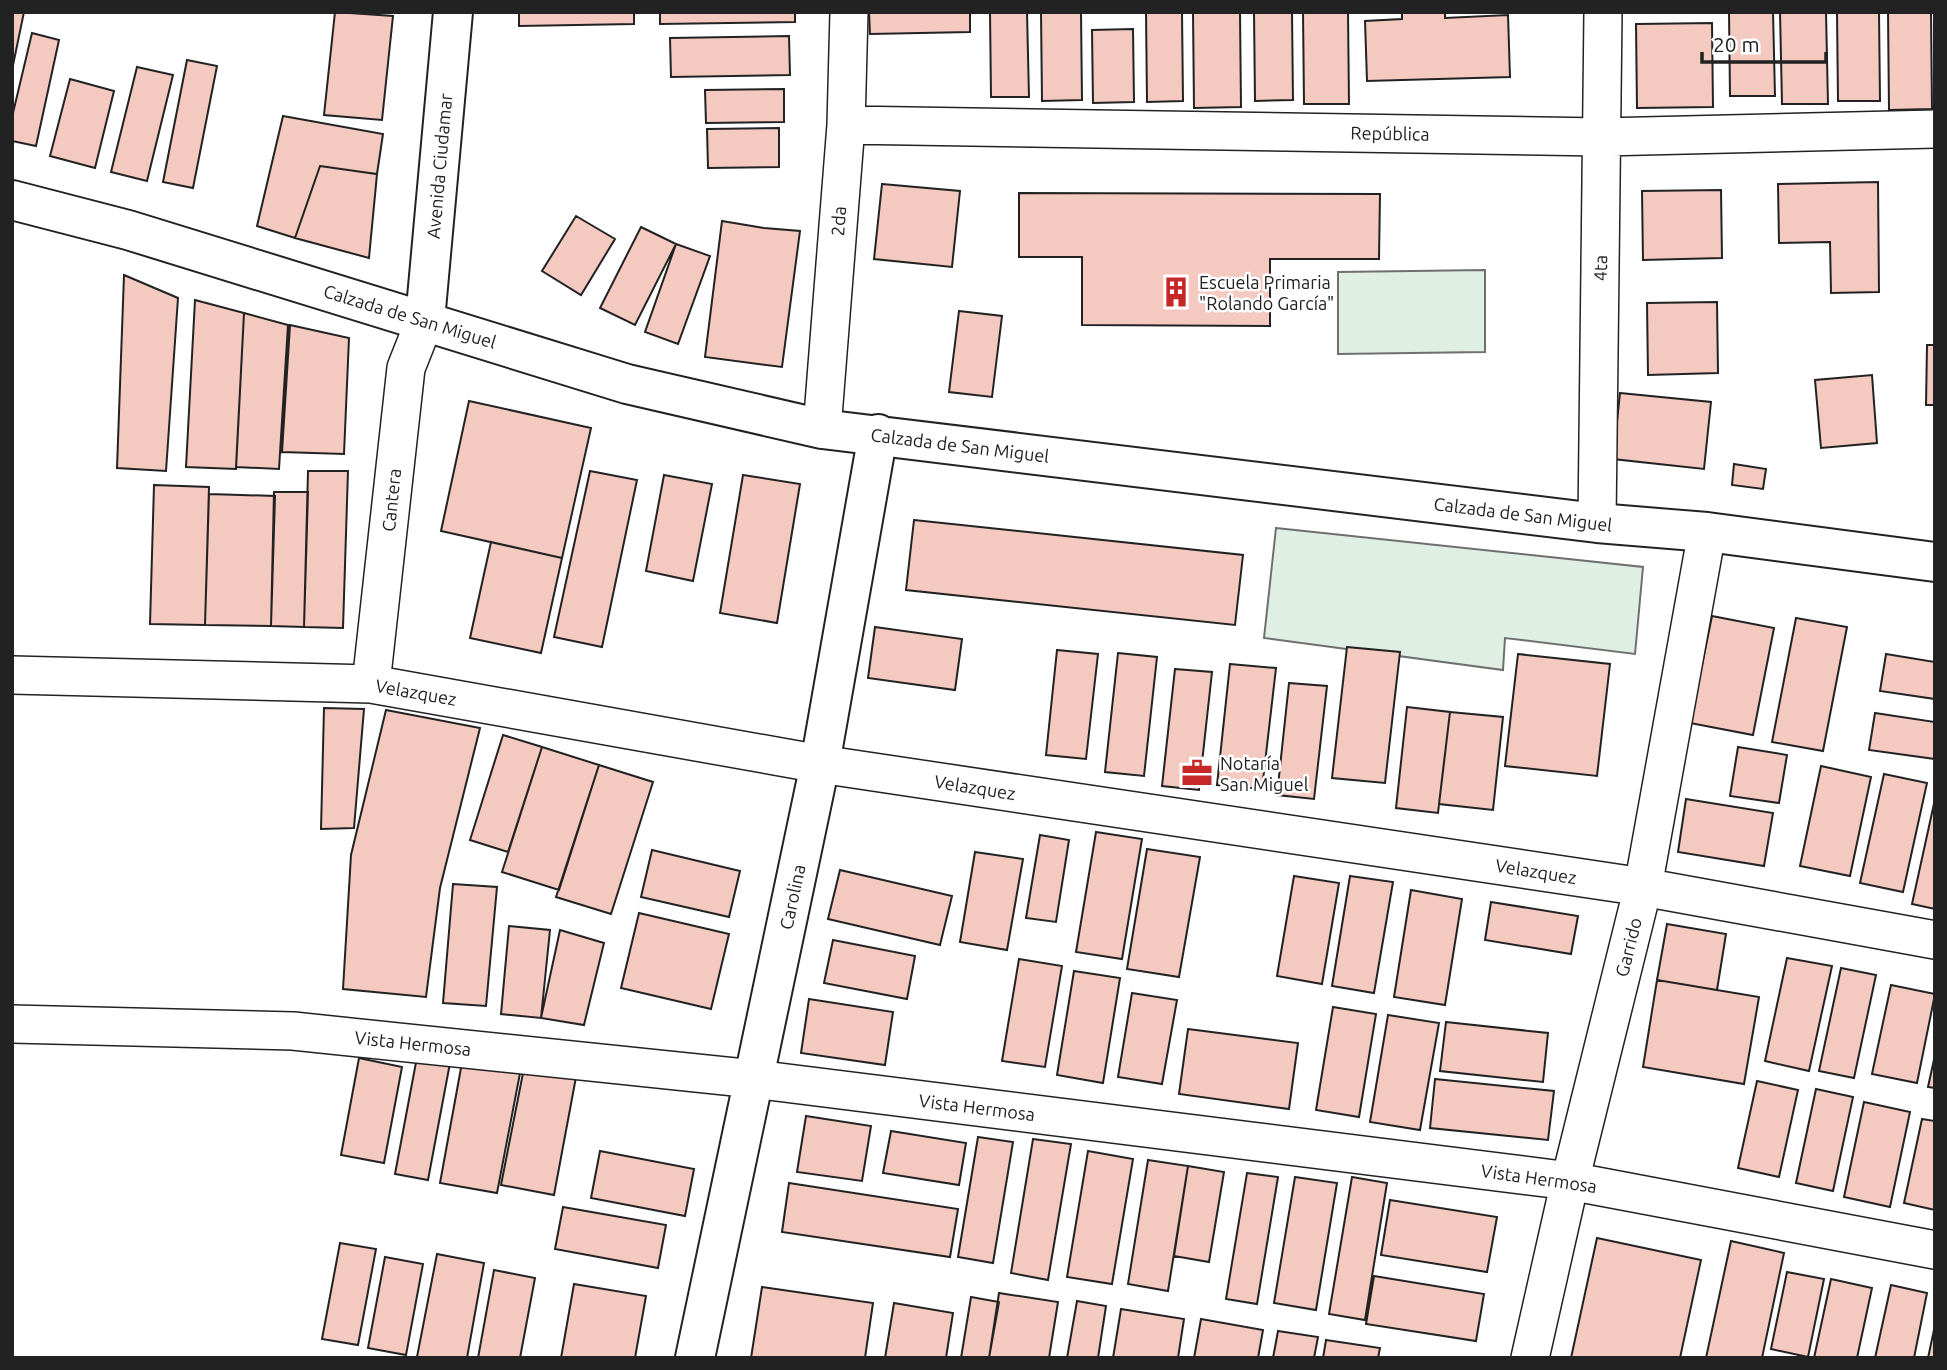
<svg xmlns="http://www.w3.org/2000/svg" width="1947" height="1370" viewBox="0 0 1947 1370" font-family="Ubuntu,sans-serif">
  <style>
    .green { fill: #e0efe3; stroke: #6f6f6f; stroke-width: 2 }
    .building { fill: #f3c9c0; stroke: #222; stroke-width: 2 }
    .lines { fill: none; stroke-linecap: round; stroke-linejoin: round }
    .minor-casing { stroke: #222; stroke-width: 40 }
    .secondary-casing { stroke: #222; stroke-width: 42 }
    .minor { stroke: #fff; stroke-width: 37 }
    .secondary { stroke: #fff; stroke-width: 38 }
    .labels { text-anchor: middle; dominant-baseline: central; stroke-width: 5; stroke-linejoin: round; paint-order: stroke }
    .street-label { font-size: 18px; fill: #222; stroke: #fff }
    .poi-label { font-size: 18px; fill: #222; stroke: #fff; text-anchor: start }
  </style>
  <rect width="100%" height="100%" fill="#fff"/>
  <path class="green" d="M1485,270V352L1338,354V272Z
    M1276,528L1643,567L1635,654L1505,638L1503,670L1264,638Z"/>
  <path class="building" d="M12,12H24L12,70Z
    M335,12L393,16L382,120L324,115Z
    M519,12H634V24L519,26Z
    M660,12H795V22L660,24Z
    M869,12H970V32L870,34Z
    M990,12H1027L1029,97H991Z
    M1041,12H1081L1082,100L1042,101Z
    M1146,12H1182L1183,101L1147,102Z
    M1193,12H1240L1241,107L1194,108Z
    M1254,12H1292L1293,100L1255,101Z
    M1303,12H1348L1349,104H1304Z
    M1402,12H1445V18L1508,15L1510,77L1367,81L1365,21L1402,19Z
    M1729,12H1773L1775,96H1730Z
    M1780,12H1826L1828,104H1782Z
    M1837,12H1879L1880,101H1838Z
    M1888,12H1931L1932,109L1889,110Z
    M1712,23L1713,107L1637,108L1636,24Z
    M1133,29L1134,102L1093,103L1092,30Z
    M32,33L59,40L36,146L12,141V117Z
    M789,36L790,75L671,77L670,38Z
    M187,60L217,66L193,188L163,182Z
    M137,67L173,75L147,181L111,172Z
    M70,79L114,91L95,168L50,156Z
    M784,89V122L706,123L705,90Z
    M283,116L383,134L377,174L320,166L295,238L257,226Z
    M779,128V167L708,168L707,129Z
    M320,166L377,174L369,258L295,238Z
    M1878,182L1879,292L1831,293L1830,242L1779,243L1778,184Z
    M882,184L960,191L952,267L874,259Z
    M1721,190L1722,258L1643,260L1642,191Z
    M1019,193L1380,194L1379,259H1270V326L1082,325V257H1019Z
    M576,216L615,239L581,295L542,271Z
    M722,221L764,228L800,231L782,367L705,357Z
    M641,227L676,244L635,325L600,308Z
    M676,244L710,256L678,344L645,332Z
    M124,275L178,298L166,471L117,468Z
    M195,300L244,313L236,469L186,467Z
    M1717,302L1718,373L1648,375L1647,303Z
    M959,311L1002,316L992,397L949,392Z
    M244,313L288,325L279,469L236,467Z
    M290,325L349,338L344,454L282,452Z
    M1927,345H1935V405H1926Z
    M1872,375L1877,443L1821,448L1815,380Z
    M1620,393L1711,402L1704,469L1613,459Z
    M469,401L591,428L562,558L441,531Z
    M1734,464L1766,469L1763,489L1732,485Z
    M308,471H348L343,628L304,627Z
    M590,471L637,480L602,647L554,637Z
    M664,475L712,484L693,581L646,571Z
    M743,475L800,484L777,623L720,613Z
    M154,485L209,487L205,625L150,624Z
    M274,492H308L304,627L271,626Z
    M209,494L275,496L271,626L205,625Z
    M914,520L1243,555L1235,625L906,590Z
    M491,542L562,558L541,653L470,638Z
    M1712,616L1774,628L1753,735L1690,723Z
    M1796,618L1847,627L1823,751L1772,742Z
    M875,627L962,639L955,690L868,678Z
    M1347,647L1400,652L1385,783L1332,778Z
    M1057,650L1098,654L1086,759L1046,755Z
    M1118,653L1157,657L1144,776L1105,772Z
    M1518,654L1610,664L1597,776L1505,766Z
    M1886,654L1935,662V699L1880,691Z
    M1230,664L1276,668L1262,789L1217,785Z
    M1175,669L1212,672L1199,790L1162,786Z
    M1289,683L1327,686L1314,799L1277,795Z
    M1407,707L1450,712L1438,813L1396,808Z
    M324,708L364,709L354,828L321,829Z
    M386,710L480,728L440,888L426,997L343,989L351,855Z
    M1450,712L1503,717L1493,810L1439,804Z
    M1875,713L1935,722V759L1869,750Z
    M503,735L542,747L508,852L470,840Z
    M542,747L599,765L559,890L502,872Z
    M1738,747L1787,755L1779,803L1730,796Z
    M599,765L653,782L611,914L556,897Z
    M1821,766L1871,777L1850,876L1800,866Z
    M1884,774L1927,783L1903,892L1860,883Z
    M1686,799L1773,813L1764,866L1678,852Z
    M1935,799V909L1912,904Z
    M1096,832L1142,839L1122,959L1076,952Z
    M1040,835L1069,840L1056,922L1026,918Z
    M1147,849L1200,857L1179,977L1127,969Z
    M652,850L740,871L729,917L641,897Z
    M975,852L1023,859L1007,950L960,942Z
    M840,870L952,896L940,945L828,919Z
    M1294,876L1339,883L1322,984L1277,976Z
    M1350,876L1393,882L1374,993L1332,986Z
    M453,884L497,887L486,1006L443,1003Z
    M1411,890L1462,899L1445,1005L1394,997Z
    M1491,902L1578,916L1571,954L1485,940Z
    M639,913L729,934L711,1009L621,988Z
    M1667,924L1726,934L1717,990L1657,980Z
    M509,926L550,930L541,1018L501,1014Z
    M560,930L604,943L584,1025L541,1018Z
    M833,940L915,956L907,999L824,983Z
    M1787,958L1832,966L1809,1071L1765,1061Z
    M1019,959L1062,966L1045,1067L1002,1061Z
    M1841,968L1876,975L1854,1078L1819,1071Z
    M1074,971L1120,978L1103,1083L1057,1075Z
    M1657,980L1759,997L1744,1084L1643,1067Z
    M1891,985L1935,994L1917,1083L1872,1074Z
    M1132,993L1177,1000L1162,1084L1118,1077Z
    M809,999L893,1012L885,1065L801,1053Z
    M1333,1007L1376,1014L1359,1117L1316,1110Z
    M1388,1015L1439,1023L1420,1130L1370,1122Z
    M1446,1022L1548,1033L1543,1082L1440,1071Z
    M1188,1029L1298,1043L1289,1109L1179,1094Z
    M1935,1055V1088L1928,1087Z
    M417,1057L450,1063L428,1180L395,1174Z
    M463,1057L521,1068L497,1193L440,1183Z
    M359,1058L402,1067L384,1163L341,1155Z
    M524,1068L576,1077L554,1195L501,1185Z
    M1435,1079L1554,1091L1548,1140L1430,1128Z
    M1757,1081L1798,1090L1779,1177L1738,1168Z
    M1816,1089L1853,1097L1833,1191L1796,1183Z
    M1864,1102L1910,1112L1890,1207L1844,1197Z
    M806,1116L871,1126L862,1181L797,1172Z
    M1922,1119L1935,1121V1210L1904,1203Z
    M891,1131L966,1143L959,1185L883,1173Z
    M978,1137L1013,1142L993,1263L958,1257Z
    M1033,1139L1071,1144L1048,1280L1011,1273Z
    M600,1151L694,1169L685,1216L591,1198Z
    M1088,1151L1133,1159L1112,1284L1067,1277Z
    M1148,1160L1188,1166L1168,1291L1128,1284Z
    M1188,1166L1224,1172L1209,1262L1174,1256Z
    M1247,1173L1278,1177L1257,1304L1226,1299Z
    M1295,1177L1337,1183L1316,1310L1274,1303Z
    M1352,1177L1387,1183L1365,1320L1329,1314Z
    M789,1183L958,1209L950,1257L782,1232Z
    M1390,1200L1497,1217L1487,1272L1381,1255Z
    M563,1207L666,1225L658,1268L555,1249Z
    M1597,1238L1701,1260L1680,1358H1571Z
    M1731,1241L1784,1253L1762,1358H1706Z
    M340,1243L376,1249L358,1345L322,1339Z
    M437,1254L484,1263L467,1358L417,1357Z
    M385,1257L423,1264L406,1355L368,1348Z
    M494,1270L535,1278L520,1358H478Z
    M1787,1272L1824,1279L1808,1357L1771,1349Z
    M1374,1276L1484,1294L1476,1341L1366,1324Z
    M1831,1279L1872,1288L1857,1358H1814Z
    M574,1284L646,1296L635,1358H561Z
    M1891,1285L1927,1293L1914,1358H1875Z
    M762,1287L873,1303L865,1358H751Z
    M999,1293L1058,1302L1049,1358H989Z
    M971,1297L999,1302L989,1358H961Z
    M1077,1301L1106,1306L1098,1358H1067Z
    M894,1303L953,1313L946,1358H885Z
    M1121,1309L1184,1319L1178,1358H1113Z
    M1201,1319L1263,1330L1258,1358H1194Z
    M1935,1325V1358H1928Z
    M1278,1331L1318,1337L1314,1358H1273Z
    M1326,1340L1380,1348L1378,1358H1323Z"/>
  <g class="lines">
    <g class="minor-casing">
      <path id="minor" d="M846,125L1602,137L1935,129
        M822,429L846,125L849,12
        M1597,523L1603,12
        M12,675L371,684L820,764L1643,887L1935,940
        M371,684L406,368L425,320
        M12,1024L293,1031L754,1079L1570,1181L1935,1250
        M1530,1358L1570,1181L1643,887L1707,532"/>
    </g>
    <g class="secondary-casing">
      <path id="secondary" d="M12,200L128,230L627,384L822,429L1597,523L1707,532L1935,562
        M425,320L453,12
        M695,1358L820,764L878,434"/>
    </g>
    <use href="#minor" class="minor"/>
    <use href="#secondary" class="secondary"/>
  </g>
  <defs>
    <g id="building-bare" transform="scale(2.415)"><path d="M-4-6H4V6H1V3H-1V6H-4ZM-2.5-4.3h1.7v1.8h-1.7ZM.8-4.3h1.7v1.8H.8ZM-2.5-1h1.7V.8h-1.7ZM.8-1h1.7V.8H.8Z" fill="#c62828" stroke="#fff" stroke-width="2.5" paint-order="stroke"/></g>
    <g id="office-bare" transform="scale(2.415)"><path d="M-6-3h4V-5.5h4V-3h4V5H-6ZM-1-4.5V-3h2v-1.5ZM-6 0V1H6V0Z" fill="#c62828" stroke="#fff" stroke-width="2.5" paint-order="stroke"/></g>
  </defs>
  <g fill-rule="evenodd">
    <use href="#building-bare" x="1176" y="292"/>
    <use href="#office-bare" x="1197" y="773"/>
  </g>
  <g class="labels">
    <g class="street-label">
      <text transform="translate(1390 133) rotate(1)">República</text>
      <text transform="translate(439 166) rotate(-85)">Avenida Ciudamar</text>
      <text transform="translate(838 221) rotate(-86)">2da</text>
      <text transform="translate(1600 268) rotate(-89)">4ta</text>
      <text transform="translate(410 316) rotate(17)">Calzada de San Miguel</text>
      <text transform="translate(960 445) rotate(7)">Calzada de San Miguel</text>
      <text transform="translate(391 500) rotate(-84)">Cantera</text>
      <text transform="translate(1523 514) rotate(7)">Calzada de San Miguel</text>
      <text transform="translate(416 692) rotate(10)">Velazquez</text>
      <text transform="translate(975 787) rotate(9)">Velazquez</text>
      <text transform="translate(1536 871) rotate(9)">Velazquez</text>
      <text transform="translate(792 897) rotate(-78)">Carolina</text>
      <text transform="translate(1628 947) rotate(-76)">Garrido</text>
      <text transform="translate(413 1043) rotate(6)">Vista Hermosa</text>
      <text transform="translate(977 1107) rotate(7)">Vista Hermosa</text>
      <text transform="translate(1539 1178) rotate(8)">Vista Hermosa</text>
    </g>
    <g class="poi-label">
      <text x="1199" y="282">Escuela Primaria<tspan x="1199" dy="21">"Rolando García"</tspan></text>
      <text x="1220" y="763">Notaría<tspan x="1220" dy="21">San Miguel</tspan></text>
    </g>
  </g>
  <rect width="1947" height="1370" fill="none" stroke="#222222" stroke-width="28"/>
  <path d="M1702 52v10h124v-10" fill="none" stroke="#222222" stroke-width="3.5"/>
  <text x="1713" y="52" font-size="21" fill="#222222" stroke="#ffffff" stroke-width="5" paint-order="stroke">20 m</text>
</svg>
